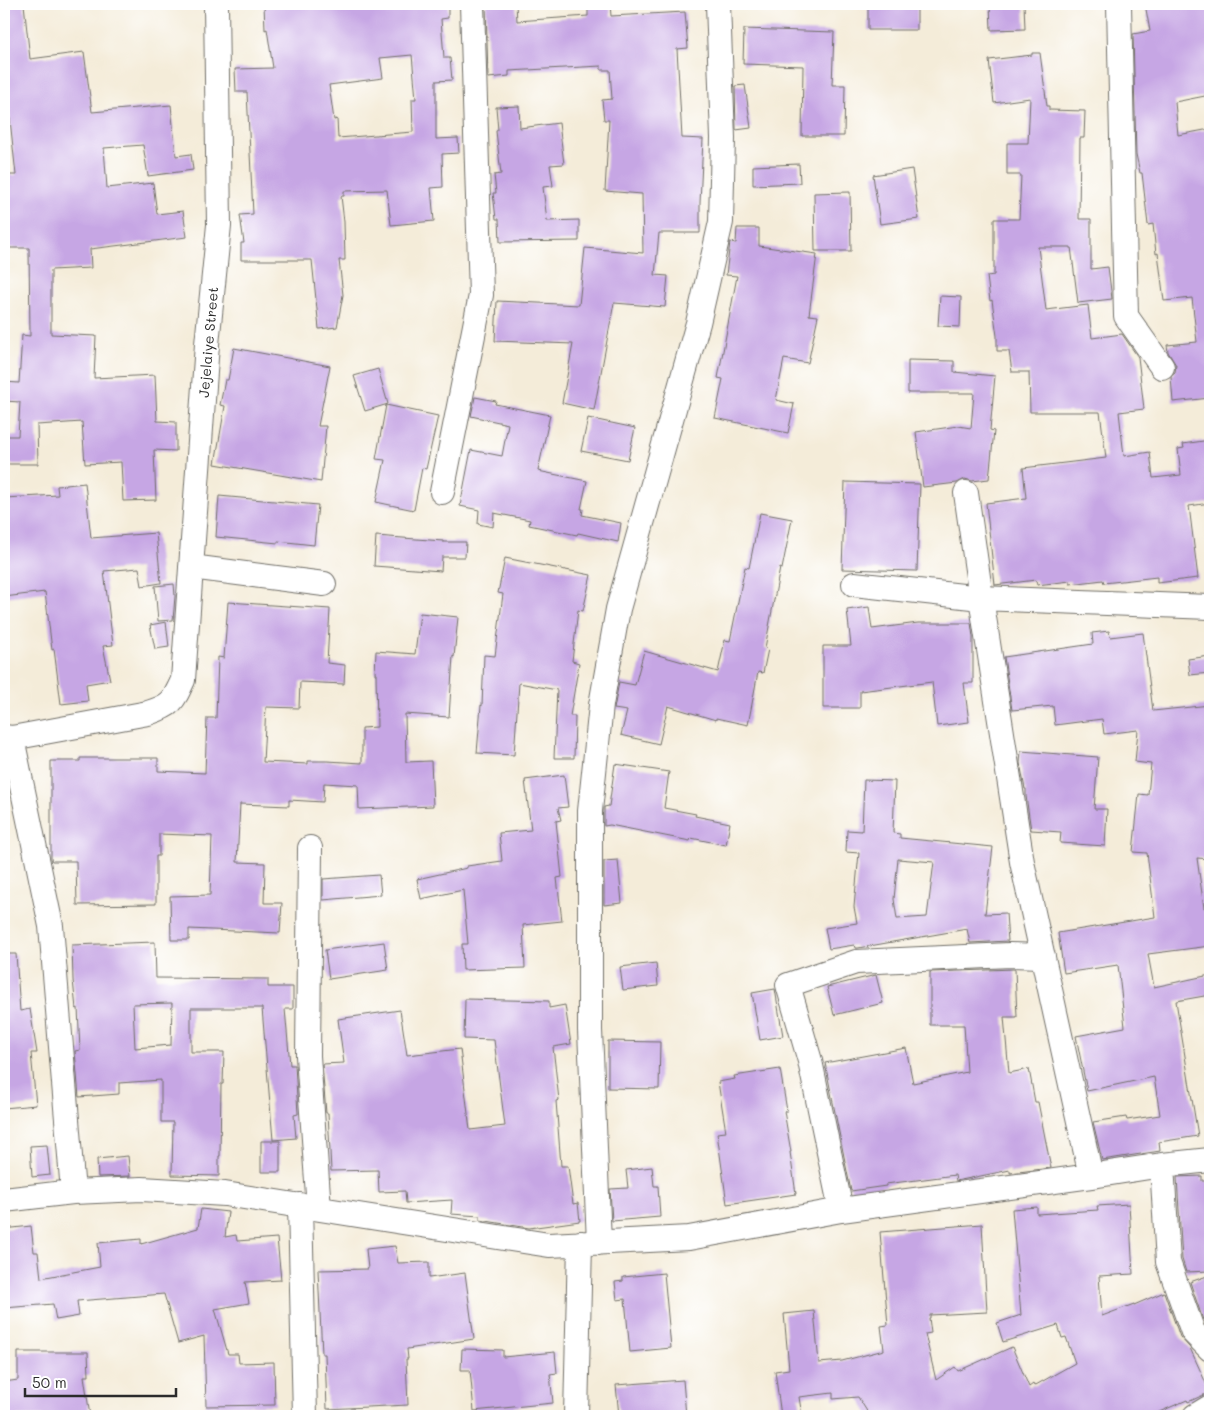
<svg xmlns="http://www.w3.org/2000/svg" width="1214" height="1420" viewBox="0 0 1214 1420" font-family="Mali,sans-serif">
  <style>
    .building { fill: #c6a6e4; fill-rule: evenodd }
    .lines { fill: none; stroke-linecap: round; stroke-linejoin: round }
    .street-casing { stroke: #716f68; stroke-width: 26 }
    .street { stroke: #fff; stroke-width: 24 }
    .labels { text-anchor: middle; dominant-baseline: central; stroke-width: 4; stroke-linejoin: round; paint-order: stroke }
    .street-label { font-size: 14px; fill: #2b2b2b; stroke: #fff }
  </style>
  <rect width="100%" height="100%" fill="#fff"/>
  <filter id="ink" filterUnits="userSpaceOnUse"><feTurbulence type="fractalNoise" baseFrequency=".02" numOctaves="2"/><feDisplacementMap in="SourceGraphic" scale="10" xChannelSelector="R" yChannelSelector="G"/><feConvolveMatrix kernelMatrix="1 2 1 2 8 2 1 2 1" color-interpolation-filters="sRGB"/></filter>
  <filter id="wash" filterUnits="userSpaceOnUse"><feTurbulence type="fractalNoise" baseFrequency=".0096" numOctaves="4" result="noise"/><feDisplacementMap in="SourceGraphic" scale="20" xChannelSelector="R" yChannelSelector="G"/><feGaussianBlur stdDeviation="1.12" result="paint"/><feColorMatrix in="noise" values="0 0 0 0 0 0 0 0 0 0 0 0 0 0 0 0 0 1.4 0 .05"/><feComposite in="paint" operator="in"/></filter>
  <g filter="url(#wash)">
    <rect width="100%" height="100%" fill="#f4ecd9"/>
    <g id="blocks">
      <path class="building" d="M4,4H24L30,59L84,52L92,112L171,105L176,156L191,154L193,170L148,176L143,145L104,148L107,188L153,183L157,214L183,211L187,237L90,249L91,268L51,270V334L96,336L94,378L155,375L157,421L176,422V451L154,450L156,500L123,501L121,462L85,464L82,422L37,425L38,464H4V436H18L20,402L4,401V382L19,383L22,335L30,336L29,248H4V175H16L4,64Z
        M264,4H448V18L441,19L444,58H450L452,80L436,81V139L458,138L459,153L442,154L443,187L431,188L434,221L391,225L387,190L344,191V196H341L344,222L345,260H339L343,295L337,327L319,329L312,260H241V243H244L240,215L253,214L247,92H236L235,69L273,68L267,29L265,30ZM412,55L416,99H412L413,132L338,138L337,119L334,120L329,85L383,78L380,58Z
        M486,4H516L517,21L588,16V4H610L611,16L685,12L688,48L677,49L682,138L703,139L700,203V233H659L655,275L668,276L665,307L614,303L594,410L562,403L573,344L495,341L497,301L579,305L585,248L643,253L642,194L605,191L609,120H604L602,100L612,99L610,70H601V66L509,71V76L488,78Z
        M868,4H917V30H868Z
        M990,4H1024L1025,29L991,30Z
        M1145,4H1210V95L1175,102L1178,135L1210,129V398L1173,402L1171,377L1175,372L1176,365L1168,352L1167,345L1197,342L1192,298L1164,301L1158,253L1156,254L1153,224L1148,225L1142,173H1140L1136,154L1133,34L1150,31Z
        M744,29L834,32L832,85H845L844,136H802L803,66L743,64Z
        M1032,53H1040L1047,106H1049V110L1085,111L1084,138H1080L1079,219H1091V269L1108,267L1112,299L1078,303L1071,247H1038L1046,310L1088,305L1092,338L1122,334L1138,357L1144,409L1119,412L1124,456L1150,452L1153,478L1181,475L1178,449L1184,448L1183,444L1210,440V503L1189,506L1198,578L1157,583V577L1104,583L1103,580L1070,584V581L1037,585L1036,580L995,585L986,503L1026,498L1023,468L1106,458L1100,412H1030L1029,372H1012L1009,351H997V336L992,300L990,301L987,276L994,275V219H1019L1021,175H1007V143H1028L1030,98L994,103L989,60L1032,55Z
        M745,85L751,128L736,130L735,86Z
        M519,106L520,128L559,123L564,164L550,165L553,186L543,187L547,221L579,220V241L500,242L499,219H496L493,193H496L494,175L501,174L496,131L498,130L496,107Z
        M799,164L800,183L753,185V166Z
        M912,169L919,219L880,224L873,175Z
        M850,192L851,251H815L814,193Z
        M737,228H759V246L817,254L809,315L818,316L808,363L784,359L776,400L794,404L788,433L715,418L723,379L718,378L737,276L726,275L730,242L736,243Z
        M940,296L961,297L960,327L938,326Z
        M234,348L330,366L318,426H326L321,482L215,464L225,406L220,405L225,380H228Z
        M908,360L954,361V372L995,376L990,430L994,431L989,479L972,481L965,479L957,483L923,487L916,432L958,426L971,428L974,393H908Z
        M378,369L388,404L365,411L354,376Z
        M475,397L496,401L495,404L550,415L538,471L587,481L581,509H583L582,515L621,523L618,542L578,533L577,535L529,525L530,520L494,513L493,527L478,524L479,510L460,506L471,450L502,456L508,424L471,416Z
        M386,405L438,416L426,469L422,468L414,510L376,502L385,460L376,459Z
        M588,418L635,428L628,460L581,451Z
        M845,482L920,484L917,571L842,569Z
        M85,483L91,538L156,533L161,583L142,586L139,568L104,571L113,645L103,646L110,680L86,684L88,701L61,704L54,649L52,650L45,592L4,597V498L58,495L57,486Z
        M219,496L318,505L314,545L278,541V543L216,537Z
        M760,513L792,519L782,569L780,568L765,648L768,649L763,673L758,672L748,725L716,718V720L668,706L659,744L621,735L627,711L614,709L619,682L635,685L644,651L718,672L725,640L730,641L745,567L749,568Z
        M376,536L443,541V542H466L465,557H442L441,571L374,566Z
        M505,558L591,575L583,611L578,610L572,661L579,663L570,716H575L574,758H554L557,690L519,683L514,755L477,753L481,705L482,706L484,655L495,656L503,594L498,593Z
        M174,584L175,596L173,620L158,621L155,586Z
        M228,602L330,609L327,663L345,665L344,684L300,682L299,708L266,707L263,762L308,764V761H327L362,763V728L377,727L376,674H375L376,651L415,654L420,613L458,617L454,657L453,656L449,717L405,714L406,762L431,761L433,806L359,809L358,785L324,783L323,802L289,800V806L240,804L237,862L265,863L264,903H282L280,933L189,929V940H171L170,896L210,895L212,836L159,834V856H156V904L77,905L76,861H52L51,859V761H80V758H158V771L205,773L207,718H216L218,657L224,658Z
        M869,607L872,629L918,623H971L973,637V683H964L969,722L937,726L932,682L860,691V708H823V646H851L847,610Z
        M166,622L169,647L155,649L150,625Z
        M1109,631L1110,637L1143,633L1153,711L1210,705V859L1197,858L1204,908L1210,907V946L1148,954L1154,987L1210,975V995L1176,1001L1198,1136L1159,1142L1160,1151L1102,1160L1093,1122L1126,1117L1127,1120L1160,1115L1154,1077L1087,1091L1076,1036L1125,1027L1118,965L1064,973L1058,933L1155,917L1147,853L1133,852L1139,794L1148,795L1151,764L1135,762L1138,730L1104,734L1102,719L1055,725L1053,706L1012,710L1004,657L1093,644L1092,633Z
        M1210,656V673L1190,675L1188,659Z
        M1021,751L1098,757L1094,809H1107L1105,846L1060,843L1061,832L1031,830L1026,796V789H1025L1020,763Z
        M615,764L669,772L664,808L696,814L695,816L730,823L726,845L691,838L690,841L610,825L604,826V807L609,806Z
        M564,775L568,807L558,808L561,820L556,821L562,877L557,878L562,921L523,925L525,968L463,970L462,944H468L463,890L421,899L417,879L467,868V866L502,861L499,833L531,830L525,780Z
        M864,780L895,781L893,833L900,834V838L993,847L985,914L1006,913L1008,941L970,943L967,929L858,948H855L854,945L829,949L825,928L857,923L854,907L859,853L846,852L847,830L862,831ZM898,859L934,862L927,917L897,919L894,899Z
        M618,860L622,903L604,905V861Z
        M379,875L381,895L323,900V879Z
        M155,942L156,978L268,979V987H293V1009H285L290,1065H295L298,1114L294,1115L296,1138L273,1140L262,1008H191V1052H224L223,1084H221L220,1156H219V1176L172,1175L173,1122H161V1080L119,1083V1094L79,1097L75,1051L80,1050L78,1008L76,1009L73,980L72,945ZM172,1003L171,1045L135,1048L133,1004Z
        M384,942L388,970L329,979L325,950Z
        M4,954H16L20,1011L30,1009L37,1053H31L36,1105L4,1108Z
        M656,963L658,986L623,990L620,967Z
        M1015,969L1017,1017H1004L1009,1073L1029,1069L1035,1102H1038L1051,1168L1010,1173V1170L956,1181L955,1175L886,1184V1186L851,1191L825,1063L906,1048L913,1083L967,1072L964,1025H930V972Z
        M876,975L883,1003L834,1015L827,987Z
        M775,989L783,1036L760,1040L752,993Z
        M465,999L549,1001V1008L565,1005L571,1044L553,1047L559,1100L556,1101L561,1166H568L573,1204L578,1203L580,1221L529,1228L480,1220V1216L451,1214L452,1200L406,1203L405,1191L379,1192L378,1170L331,1171L328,1113H326L322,1064L344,1063L338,1019L400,1010L407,1055L460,1049L470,1130L505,1126L494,1040L464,1039Z
        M608,1041L660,1042L659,1089L608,1088Z
        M780,1069L787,1111H784L791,1152H790L796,1194L727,1204L717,1133L726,1132L718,1082L735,1079L734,1076Z
        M261,1141H280V1172H261Z
        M47,1145L50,1175L32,1177L30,1146Z
        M128,1156L130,1176L98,1177L97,1159Z
        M652,1167L654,1186H658L660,1217L612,1221L610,1189L628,1188L626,1170Z
        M1202,1176V1181H1210V1271L1186,1272L1182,1259L1177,1177Z
        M1129,1204L1133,1274L1099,1276L1102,1316L1134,1304V1305L1164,1292L1180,1337L1190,1348L1210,1392L1188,1402L1187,1400L1150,1416H870L858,1397L833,1399V1393L799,1397L802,1416H781L775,1371L789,1369L784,1314L814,1311L819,1363L842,1361L884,1350L881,1326L888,1325L880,1232L982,1224L987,1312L930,1315V1318H929L931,1333L925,1334L936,1380L955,1367L958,1371L1012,1347L1029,1387L1033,1384L1034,1386L1075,1363L1066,1337L1062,1338L1058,1325L1003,1342L997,1323L1021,1315L1012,1209L1037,1207V1214L1098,1210L1097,1206Z
        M201,1209L228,1212L225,1237L236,1235L237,1241L277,1238L281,1280L245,1282L249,1303L215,1309L228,1354H238L239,1363L274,1362L275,1405L206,1406L204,1336L178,1343L164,1294L77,1301L79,1316L56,1320L53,1304L4,1308V1229L31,1226L34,1252H38L41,1278L100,1267L98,1243L141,1239V1244L198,1228Z
        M395,1246L398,1263L429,1262V1278L465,1273L474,1339L407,1349L408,1359H406L408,1405L327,1409L325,1354H322L318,1270L368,1269L366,1249Z
        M664,1273L671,1348L630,1352L625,1299L617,1300L615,1282L623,1281V1277Z
        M1210,1275V1317L1203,1320L1190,1282Z
        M462,1349L503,1350V1357L555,1352L557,1373L550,1374L553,1403L474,1411L470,1370H461Z
        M18,1352H88L89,1376H84L90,1416H4V1382L18,1380Z
        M683,1380L686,1416H619L616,1385Z"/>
    </g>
  </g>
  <g filter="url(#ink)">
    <use href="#blocks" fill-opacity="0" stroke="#716f68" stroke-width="1"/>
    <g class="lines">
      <g class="street-casing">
        <path id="street" d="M1119,4L1126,316L1162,367
          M442,492L481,295L472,4
          M966,493L981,598L1022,862L1091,1176
          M191,567L324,584
          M854,584L981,598L1210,607
          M4,737L12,738L148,713C172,705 173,702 183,680L207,344L219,225L216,4
          M12,738L51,926L73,1192
          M310,848L308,1056L319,1209
          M1162,1165L1168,1262L1193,1332L1210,1349
          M4,1200L73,1192L142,1189L225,1194L549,1245L689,1238L841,1210L1091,1176L1162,1165L1210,1160
          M300,1205L305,1416
          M841,1210L810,1061L788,985L856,962L1010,955L1043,956
          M599,1243L590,1030V811L601,705L618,609L698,323L721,222L723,138L718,4
          M576,1416L580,1243
          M1195,1416L1210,1407"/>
      </g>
      <use href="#street" class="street"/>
    </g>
  </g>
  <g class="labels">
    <g class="street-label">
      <text transform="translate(208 342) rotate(-85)">Jejelaiye Street</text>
    </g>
  </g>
  <rect width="1214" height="1420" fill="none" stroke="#fff" stroke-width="20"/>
  <path d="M25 1388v8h151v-8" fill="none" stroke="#2b2b2b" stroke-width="2.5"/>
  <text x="32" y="1388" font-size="15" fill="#2b2b2b" stroke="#ffffff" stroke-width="4" paint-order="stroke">50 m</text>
</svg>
